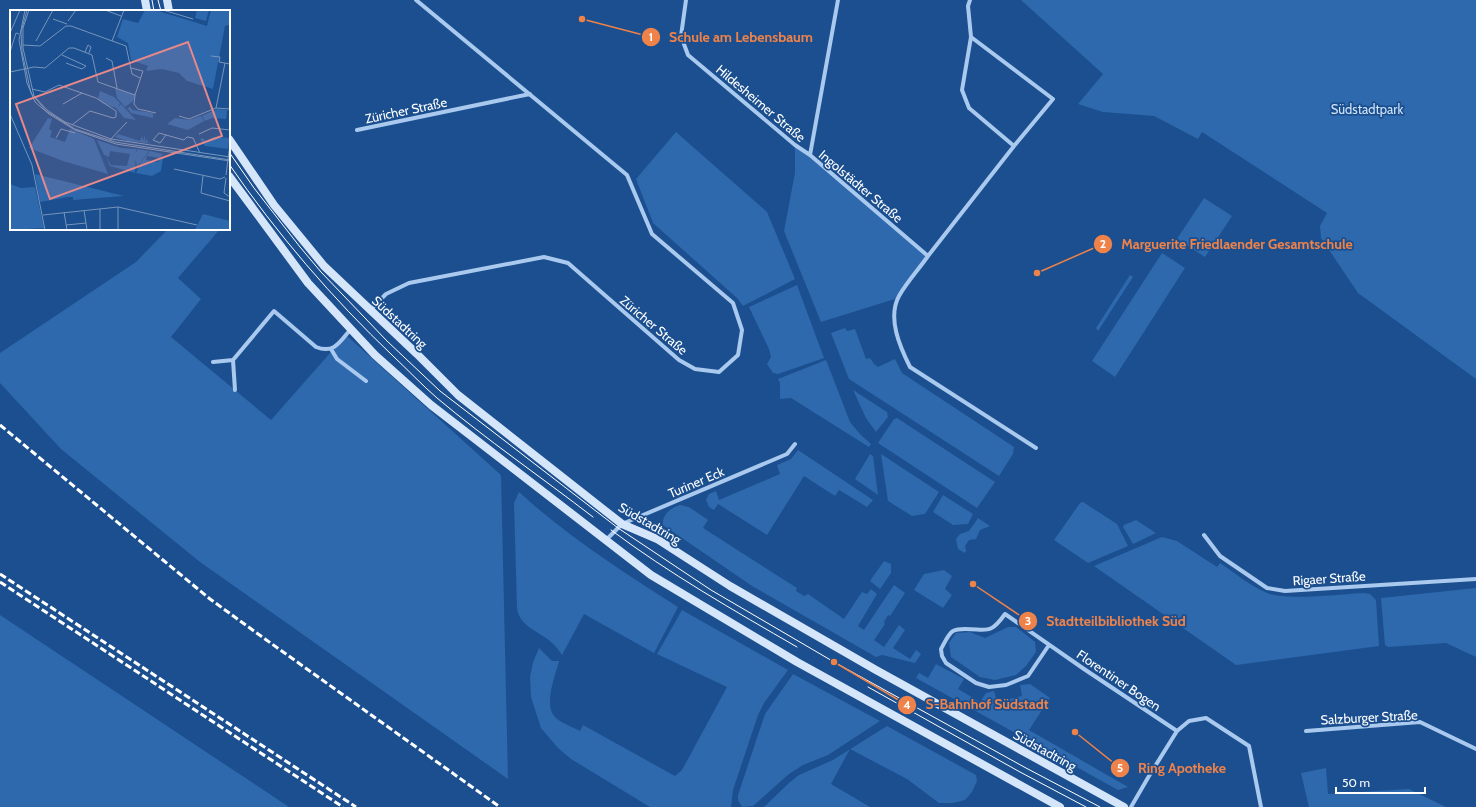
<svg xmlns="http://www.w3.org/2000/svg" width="1476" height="807" viewBox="0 0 1476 807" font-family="Cabin,sans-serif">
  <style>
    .green { fill: #2e69ad }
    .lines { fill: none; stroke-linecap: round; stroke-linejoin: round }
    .street { stroke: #a9c9ee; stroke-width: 4 }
    .secondary { stroke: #d6e6fa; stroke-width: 8 }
    .tram { stroke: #fff; stroke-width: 1 }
    .rail { stroke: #fff; stroke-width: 3; stroke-dasharray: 7 3; stroke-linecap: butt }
    .labels { text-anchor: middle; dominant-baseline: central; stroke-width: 3.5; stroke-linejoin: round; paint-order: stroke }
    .street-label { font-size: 13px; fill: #fff; stroke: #1b4f8f }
    .park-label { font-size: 13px; fill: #cfe3fa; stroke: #1b4f8f }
    .inset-road { fill: none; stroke: #7695bc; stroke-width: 1 }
    .view { fill: #e88989; fill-opacity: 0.15; stroke: #e88989; stroke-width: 2 }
    .inset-edge { fill: none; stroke: #fff; stroke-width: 2 }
    .leader { fill: none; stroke: #ee8249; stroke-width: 1.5 }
    .callout-dot { fill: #ee8249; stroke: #1b4f8f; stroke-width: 1.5 }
    .mark-label { font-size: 12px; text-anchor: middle; font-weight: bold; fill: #fff }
    .callout-label { font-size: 14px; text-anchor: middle; font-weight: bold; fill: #ee8249; stroke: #1b4f8f; stroke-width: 3.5; stroke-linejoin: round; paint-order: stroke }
  </style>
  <rect width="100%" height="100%" fill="#1b4f8f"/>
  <path class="green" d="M1021,0H1476V379L1358,293L1321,238L1320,226L1327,213L1202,132L1198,139L1154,116L1103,112L1078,104L1103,74Z
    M676,132L767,212L795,279L743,306L737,298L653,223L636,179Z
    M795,145L928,256L898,298L821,322L784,231L795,173Z
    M1204,198L1232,216L1205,257L1177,239Z
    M168,229H220L178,278L201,299L171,337L271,420L346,335L501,475L508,779L200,562L61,449L0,383V353L136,262Z
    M1162,253L1185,268L1115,377L1092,361Z
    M1130,275L1133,277L1098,331L1096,328Z
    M797,285L824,358L778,374L773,373L767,364L771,357L769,349L749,307Z
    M845,328L847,331L855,329L866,359L870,358L874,364L878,367L895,359L902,373L1014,447L1013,454L999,476L849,379L831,333Z
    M826,360L850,422L860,434L871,444L869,447L791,398L780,399V383L778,379Z
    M853,390L887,412L888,417L876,432L866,418Z
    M897,418L995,482L977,508L878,443L894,419Z
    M798,450L873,500L867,507L839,490L835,496L804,476L767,535L718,504L714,510L709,507L706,500L709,494L716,491L719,500L780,474L777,465L791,459Z
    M870,454L873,456L878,495L855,479Z
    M881,454L939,492L925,514L912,516L888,501Z
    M519,492C567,536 623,572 678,607L654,653L584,614L562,655C559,651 556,646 552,643C540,631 519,627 517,608L514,503Z
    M943,495L973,514L968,524L953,525L933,512Z
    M1083,502L1117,524L1128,546L1088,563L1054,540L1080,503Z
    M680,505L689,507L708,520L703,528L797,588L796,591L804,596L808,594L844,619L862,592L867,594L871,589L877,594L858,626L864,630L894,585L905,593L890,616L888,615L884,622L885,624L874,640L884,647L899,625L905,630L893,648L910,659L916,650L921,654L915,663L882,655L876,657L752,586L663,525C662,514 671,508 680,505Z
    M978,518L990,526L980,530L976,539L969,540L965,546L966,551L965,553L958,549L956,539L960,534L969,531Z
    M1136,520L1156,533L1133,544L1123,527L1124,525Z
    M1162,537L1177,541L1217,567L1220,563C1235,573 1250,586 1267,593C1286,601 1342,594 1364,593L1370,594L1376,600L1379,646L1236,665L1094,566Z
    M884,561L891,564V573L880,589L870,581Z
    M944,570L952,576L945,589L952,595L943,608L914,590L924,574Z
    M1476,588V657L1446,643L1388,647L1385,645L1381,598Z
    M682,610L788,670L764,703L758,715L733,790L731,807H650L571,759L558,748L541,728L531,697L530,677L533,662L539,648L552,661H559C555,677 542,707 557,719C564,724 573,727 580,731L583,725L675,776L682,770L727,687L657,654Z
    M0,615L289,807H0Z
    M1008,627H1016L1035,642L1036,652L1026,666L1016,675L995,680L980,677L951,657L949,643L956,633L970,632L985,638Z
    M936,664L964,679L958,689L980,702L986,693L994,691L997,702L1022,696L1020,685L1030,684L1050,698L1029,730L1128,787L1118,790L916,678L919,673L928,678Z
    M793,674L880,721L828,755L803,765L789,774L753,806L742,807L738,800V795L765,714Z
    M887,726L976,775L977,781L972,792L965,800L953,803H939L907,779L850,749L831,784L870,807H764L790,782L799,775L833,760Z
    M1326,768L1328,794L1409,789L1446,807H1309L1301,773Z"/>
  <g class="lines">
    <path class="street" d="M686,0L681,36L688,55L795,145L810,155L928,256L1014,146L1053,99L971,37
      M970,0L968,6L971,37L962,90L969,108L1014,146
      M357,130L530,94
      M810,155L838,0
      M928,256C919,269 907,282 899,296C887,318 900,347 910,367L1036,448
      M370,310L386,294L409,283L544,257L568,263L679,360L695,369L719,372L738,355L742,330L733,303L652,234L627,175L416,0
      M331,349L337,359L366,381
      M233,360L235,390
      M213,362L233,360L274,311L316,347C334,354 340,342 350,330
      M1204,535L1220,556L1267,588L1285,591L1476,579
      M606,540L622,524L787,454L795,444
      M1049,645L1028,676L1006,685L989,687L976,683L946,663L942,656L941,649C944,644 948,634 953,631C957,629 961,629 965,629C988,629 990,635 1005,614L1084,669L1177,731L1189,721L1206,718L1249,746L1261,807
      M1306,731L1420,722L1476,749
      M1131,807L1149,776L1177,731"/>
    <path class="secondary" d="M145,0L147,11
      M167,0L169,11
      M229,139L274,205L324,266L417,354L458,395L622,524L657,539L730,586L876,670L1124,807
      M229,176L308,283L375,355L431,405L651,575L797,662L1060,807"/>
    <path class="tram" d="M152,0L154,11
      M158,0L161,11
      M229,152L254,188L300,247L321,272L387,341L440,391L618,528L711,590L834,662L1026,768L1100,807
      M229,164C277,234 332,298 393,356C408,370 422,385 437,398C487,440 541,477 593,517
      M611,530C670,574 733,610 797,647
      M868,687L1020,772L1086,807"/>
    <path class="rail" d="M0,425L210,599L265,639L500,807
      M0,574L356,807
      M0,582L343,807"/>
  </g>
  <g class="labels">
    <g class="street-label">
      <text transform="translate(761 103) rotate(40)">Hildesheimer Straße</text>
      <text transform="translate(406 110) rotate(-12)">Züricher Straße</text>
      <text transform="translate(861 186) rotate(40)">Ingolstädter Straße</text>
      <text transform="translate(400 322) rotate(43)">Südstadtring</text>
      <text transform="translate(654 325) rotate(40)">Züricher Straße</text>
      <text transform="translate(696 482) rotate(-23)">Turiner Eck</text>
      <text transform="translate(650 523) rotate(30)">Südstadtring</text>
      <text transform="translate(1329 578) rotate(-4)">Rigaer Straße</text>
      <text transform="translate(1119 680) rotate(34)">Florentiner Bogen</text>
      <text transform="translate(1369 717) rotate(-3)">Salzburger Straße</text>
      <text transform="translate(1045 750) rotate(29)">Südstadtring</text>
    </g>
    <g class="park-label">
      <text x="1367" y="109">Südstadtpark</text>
    </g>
  </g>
  <g transform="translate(10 10)">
    <rect width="220" height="220" fill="#1b4f8f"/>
    <path d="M135,0H145L197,16L201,0H220V11L219,15L215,16L203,79L177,71L169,63L152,59L136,61L138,56L121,50L118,33L107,27L113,9L128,13ZM187,0H199L196,11L185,8ZM105,78L125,85L123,91L115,97L107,88ZM90,81L104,87L110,93L108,97L111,94L126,110L114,108L106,98L92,93L88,88ZM120,97L123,100L143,103V108L121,103L117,98ZM207,99L217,100L216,109L202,108L195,111L192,106ZM191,106L194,111L178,120L157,114L165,108L179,110ZM38,108L42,109L39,119L42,121L40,127L55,132L60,119L84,129L98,164L53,151L19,138ZM108,124L130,131L132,126L133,131L135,125V132L137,129L138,132H141L137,133L118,131L105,127ZM204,127L220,128L218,139L195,136L190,129L193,128L195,131ZM87,130L111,138L126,139L125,163L100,156L96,147L101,155L117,156L120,144L100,141L99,147L94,145ZM127,139L139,141L127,157L125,146ZM140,141L153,144L150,148L137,146L136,150L147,152L153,148L151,161L142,166L126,163L131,152ZM25,164L114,186L63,190V187H58L30,192ZM0,174L11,178L25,177L34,218L0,220ZM193,204L220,211V220H185Z" fill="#2e69ad"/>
    <path class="inset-road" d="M15,0L9,30L17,73L25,92L39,104L65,120L106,134L220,151M17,0L11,22L12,42L21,83L36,101L65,119L105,132L220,150M19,0L13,18V38L24,86L37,100L55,112L101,129L220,147M95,0L111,6M153,0L183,9M43,9L57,14M58,11L66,0M0,23L10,0M26,31L43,0M102,31L114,0M13,35L30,36L56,16H61L116,36L122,64L130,68M0,42L6,23L9,24M75,42L78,35L81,37L79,43M52,45L76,56L72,59L56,53M201,46L210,47L209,52L220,54M96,48L102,51L107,78M0,62L24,57L35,58L59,38H64L82,45L88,72L125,85L133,61L121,58M22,79L35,82L49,75L86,88L106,101V107L103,108L80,101L62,115M125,85L124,94L128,99L146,103M53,94L72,83M206,98L215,53M0,104L22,155L35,220M169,106L179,109L206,98L220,99M189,124L202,118L220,120M156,125L150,133L143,130L149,123L174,130L177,127L183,128L190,143M46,128L51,119L65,123M100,130L117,112M164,159L210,169L215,167M216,165L220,134M193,166L191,183L220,191M216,168L214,183L220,187M74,200L77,220M54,202L57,220M33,205L108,197L187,215M56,215L76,213M90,220V199M108,220V197"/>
    <path class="view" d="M178,32L212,126L40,189L6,94Z"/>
    <rect width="220" height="220" class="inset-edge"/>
  </g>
  <path class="leader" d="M582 19L651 37M1037 273L1103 244M973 584L1028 621M834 662L907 705M1075 732L1120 768"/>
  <g class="callout-dot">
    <circle cx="582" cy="19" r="4"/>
    <circle cx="1037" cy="273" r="4"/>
    <circle cx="973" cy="584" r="4"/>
    <circle cx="834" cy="662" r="4"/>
    <circle cx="1075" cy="732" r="4"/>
    <circle cx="651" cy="37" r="10"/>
    <circle cx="1103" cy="244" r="10"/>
    <circle cx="1028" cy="621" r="10"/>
    <circle cx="907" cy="705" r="10"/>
    <circle cx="1120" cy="768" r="10"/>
  </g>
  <g class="mark-label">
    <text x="651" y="41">1</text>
    <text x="1103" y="248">2</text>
    <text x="1028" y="625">3</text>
    <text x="907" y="709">4</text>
    <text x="1120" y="772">5</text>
  </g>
  <g class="callout-label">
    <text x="741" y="42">Schule am Lebensbaum</text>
    <text x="1237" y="249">Marguerite Friedlaender Gesamtschule</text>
    <text x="1116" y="626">Stadtteilbibliothek Süd</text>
    <text x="987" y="709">S-Bahnhof Südstadt</text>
    <text x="1182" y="773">Ring Apotheke</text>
  </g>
  <path d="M1336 787v6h89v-6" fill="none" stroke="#ffffff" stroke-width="2"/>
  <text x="1342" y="787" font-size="12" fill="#ffffff" stroke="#1b4f8f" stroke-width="3" paint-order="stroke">50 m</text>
</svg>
